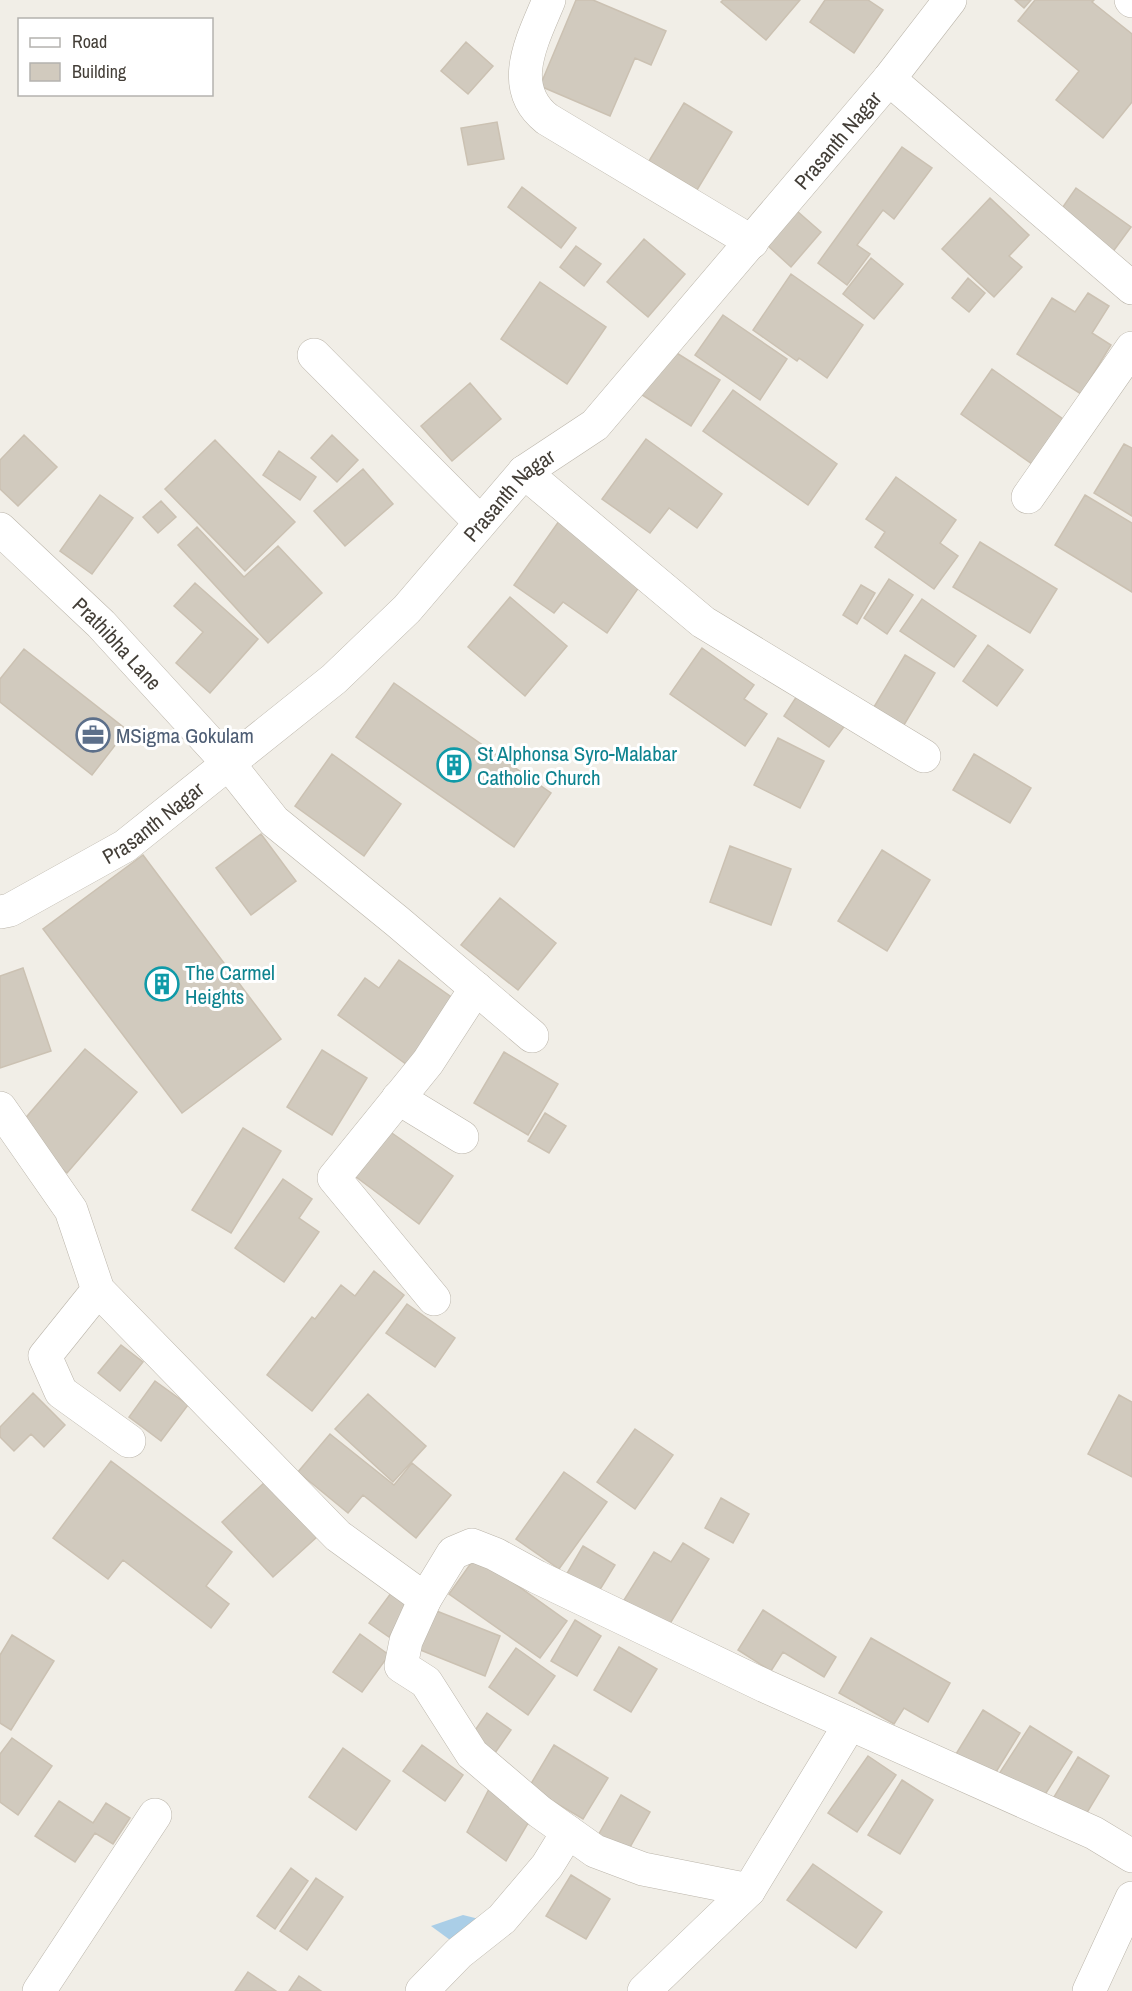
<svg xmlns="http://www.w3.org/2000/svg" width="1132" height="1991" viewBox="0 0 1132 1991" font-family="'Archivo Narrow',sans-serif">
  <style>
    .water { fill: #aacee7 }
    .building { fill: #d1cabe; stroke: #cbc1b2; stroke-width: 1.5 }
    .lines { fill: none; stroke-linecap: round; stroke-linejoin: round }
    .minor-casing { stroke: #bbb5aa; stroke-width: 34 }
    .minor { stroke: #fff; stroke-width: 33 }
    .labels { text-anchor: middle; dominant-baseline: central; stroke-width: 6; stroke-linejoin: round; paint-order: stroke }
    .street-label { font-size: 21px; fill: #433e37; stroke: #fff }
    .service-label { font-size: 21px; fill: #4e5e75; stroke: #fff; text-anchor: start }
    .culture-label { font-size: 21px; fill: #0d838f; stroke: #fff; text-anchor: start }
  </style>
  <rect width="100%" height="100%" fill="#f1eee7"/>
  <path class="water" d="M463,1915L491,1922L461,1948L431,1926Z"/>
  <path class="building" d="M576,0H593L666,31L651,65L635,58L610,116L540,86Z
    M723,0H800L766,40L721,2Z
    M825,0H868L883,10L854,53L810,22Z
    M1015,0H1031L1024,8Z
    M1035,0H1094L1092,2L1132,34V102L1103,138L1056,100L1079,71L1018,21Z
    M466,42L493,66L468,94L441,71Z
    M684,103L732,132L697,190L649,161Z
    M497,122L504,159L468,165L461,128Z
    M902,147L932,168L894,219L883,210L857,245L870,254L847,285L818,263Z
    M522,187L576,228L561,248L508,207Z
    M1076,188L1131,227L1112,253L1058,214Z
    M990,198L1029,235L1009,256L1022,267L994,297L942,249Z
    M797,211L821,232L791,267L767,245Z
    M644,239L685,274L648,317L607,282Z
    M576,246L601,264L584,286L560,267Z
    M871,258L903,284L874,319L843,294Z
    M791,274L863,325L827,378L799,358L797,361L753,330Z
    M968,278L985,293L969,312L952,298Z
    M540,282L606,327L567,384L501,339Z
    M1088,293L1109,306L1092,333L1111,345L1081,394L1017,354L1052,298L1075,312Z
    M723,315L787,359L760,400L695,355Z
    M667,347L720,380L691,426L639,393Z
    M992,369L1063,419L1032,464L961,414Z
    M470,383L501,419L452,461L421,426Z
    M733,390L837,464L808,505L703,431Z
    M24,435L57,467L18,506L0,489V460Z
    M332,435L358,460L337,482L311,458Z
    M646,439L722,494L697,528L669,508L650,533L602,499Z
    M215,440L295,522L245,571L165,489Z
    M1124,444L1132,448V516L1094,493Z
    M279,451L316,477L300,500L263,475Z
    M363,469L393,504L345,546L314,511Z
    M896,477L956,520L940,543L958,556L934,589L875,547L885,532L866,519Z
    M100,495L133,518L92,574L60,551Z
    M1085,495L1132,523V592L1055,545Z
    M161,501L176,517L158,533L143,517Z
    M559,521L644,580L607,633L563,602L554,613L514,585Z
    M197,527L244,577L278,546L322,593L268,643L178,545Z
    M980,542L1057,589L1030,633L953,587Z
    M889,579L913,595L887,634L864,618Z
    M195,583L258,639L210,693L176,663L203,632L174,606Z
    M861,585L875,593L857,624L843,615Z
    M510,597L567,646L525,696L468,647Z
    M922,599L976,636L954,667L900,631Z
    M988,645L1023,670L997,706L963,681Z
    M702,648L754,685L744,699L767,714L745,746L670,694Z
    M24,649L127,730L92,775L0,702V679Z
    M905,655L935,673L898,735L868,717Z
    M394,683L551,793L514,847L356,737Z
    M802,688L849,720L829,747L784,716Z
    M778,738L824,761L800,808L754,785Z
    M332,754L401,804L364,856L295,806Z
    M974,754L1031,788L1010,823L953,790Z
    M261,834L296,881L251,915L216,868Z
    M730,846L791,869L771,925L710,902Z
    M882,850L930,880L887,951L838,921Z
    M143,855L281,1039L182,1113L43,929Z
    M500,898L556,943L518,990L461,945Z
    M399,960L457,1001L410,1067L338,1015L365,978L379,988Z
    M23,968L51,1051L0,1068V976Z
    M85,1049L137,1092L67,1173L16,1129Z
    M322,1050L367,1078L332,1135L287,1107Z
    M504,1052L558,1084L528,1135L474,1103Z
    M545,1113L566,1126L549,1153L528,1141Z
    M243,1128L281,1151L231,1233L192,1210Z
    M389,1131L453,1176L419,1224L352,1174Z
    M283,1179L312,1199L299,1218L319,1232L284,1282L235,1248Z
    M374,1271L404,1295L312,1411L267,1375L312,1317L315,1319L341,1285L355,1296Z
    M407,1304L455,1338L435,1367L386,1333Z
    M121,1345L143,1362L120,1391L98,1373Z
    M155,1381L188,1405L161,1441L129,1417Z
    M33,1393L65,1425L44,1447L31,1434L14,1451L0,1437V1427Z
    M368,1394L426,1446L393,1482L335,1429Z
    M1119,1395L1132,1402V1477L1088,1454Z
    M635,1429L673,1455L635,1509L597,1482Z
    M330,1434L394,1485L412,1463L451,1495L416,1538L363,1495L348,1513L298,1472Z
    M111,1461L232,1552L206,1586L229,1604L211,1628L123,1560L108,1579L53,1538Z
    M564,1472L607,1502L559,1569L516,1539Z
    M266,1481L318,1536L273,1577L222,1522Z
    M721,1498L749,1514L733,1543L705,1528Z
    M683,1543L709,1559L668,1627L624,1600L654,1552L671,1562Z
    M583,1546L615,1565L593,1601L562,1582Z
    M476,1556L567,1621L540,1658L449,1594Z
    M394,1589L414,1603L389,1637L369,1623Z
    M429,1608L500,1636L485,1676L413,1647Z
    M763,1610L836,1657L824,1677L783,1652L771,1671L738,1650Z
    M575,1620L601,1636L577,1676L551,1661Z
    M360,1634L389,1655L362,1692L333,1672Z
    M12,1635L54,1661L11,1730L0,1723V1655Z
    M871,1638L950,1683L928,1722L904,1708L894,1724L839,1693Z
    M619,1647L657,1669L631,1712L594,1690Z
    M516,1648L555,1676L528,1715L489,1687Z
    M983,1710L1020,1733L993,1777L956,1754Z
    M487,1713L511,1730L495,1753L471,1736Z
    M1030,1726L1072,1752L1039,1804L997,1777Z
    M12,1738L52,1766L18,1815L0,1802V1754Z
    M422,1745L463,1775L445,1801L403,1771Z
    M554,1745L608,1778L583,1819L529,1787Z
    M343,1748L390,1781L356,1830L309,1797Z
    M868,1756L896,1775L857,1832L828,1813Z
    M1078,1757L1109,1776L1082,1821L1051,1802Z
    M902,1780L933,1800L900,1854L868,1835Z
    M490,1787L534,1813L506,1861L467,1832Z
    M621,1795L650,1812L625,1856L596,1839Z
    M59,1801L93,1823L106,1803L130,1818L113,1844L95,1833L75,1862L35,1836Z
    M813,1864L882,1912L856,1948L787,1900Z
    M291,1868L308,1881L275,1929L257,1916Z
    M571,1875L610,1899L586,1939L546,1916Z
    M316,1878L343,1897L307,1950L280,1931Z
    M248,1972L276,1991H235Z
    M299,1976L321,1991H289Z"/>
  <g class="lines">
    <g class="minor-casing">
      <g id="minor">
        <path d="M549,0C533,39 506,87 547,119L752,242"/>
        <path d="M1131,0L1132,1"/>
        <path d="M889,79L1132,288"/>
        <path d="M314,355L480,522"/>
        <path d="M524,472L703,622L924,756"/>
        <path d="M1028,497L1132,348"/>
        <path id="s1" d="M0,529L101,624L228,763L274,821L398,922L532,1036"/>
        <path id="s2" d="M0,912L10,910L125,846L334,679L407,609L524,472L595,425L889,79L950,0"/>
        <path d="M398,1098L462,1137"/>
        <path d="M0,1108L71,1210L98,1290L338,1536L425,1599"/>
        <path d="M98,1290L45,1356L61,1392L129,1441"/>
        <path d="M434,1299L334,1178L428,1062L476,988"/>
        <path d="M749,1890L643,1869L595,1851L540,1812L472,1754L426,1682L401,1666L406,1641L425,1599L453,1553L472,1545L495,1554L537,1577L765,1686L1094,1833L1132,1856"/>
        <path d="M39,1991L155,1815"/>
        <path d="M422,1991L459,1953L502,1919L547,1866L568,1832"/>
        <path d="M644,1991L749,1890L850,1724"/>
        <path d="M1089,1991L1132,1898"/>
      </g>
    </g>
    <use href="#minor" class="minor"/>
  </g>
  <defs>
    <g id="office-ring" transform="scale(1.725)"><circle r="9.5" fill="#fff" stroke="#5c6f8a" stroke-width="1.5"/><path d="M-6-3h4V-5.5h4V-3h4V5H-6ZM-1-4.5V-3h2v-1.5ZM-6 0V1H6V0Z" fill="#5c6f8a"/></g>
    <g id="building-ring" transform="scale(1.725)"><circle r="9.5" fill="#fff" stroke="#0f9aa8" stroke-width="1.5"/><path d="M-4-6H4V6H1V3H-1V6H-4ZM-2.5-4.3h1.7v1.8h-1.7ZM.8-4.3h1.7v1.8H.8ZM-2.5-1h1.7V.8h-1.7ZM.8-1h1.7V.8H.8Z" fill="#0f9aa8"/></g>
  </defs>
  <g fill-rule="evenodd">
    <use href="#office-ring" x="93" y="735"/>
    <use href="#building-ring" x="454" y="765"/>
    <use href="#building-ring" x="162" y="984"/>
  </g>
  <g class="labels">
    <g class="street-label">
      <text stroke="none"><textPath href="#s2" startOffset="1150">Prasanth Nagar</textPath></text>
      <text stroke="none"><textPath href="#s2" startOffset="664">Prasanth Nagar</textPath></text>
      <text stroke="none"><textPath href="#s1" startOffset="164">Prathibha Lane</textPath></text>
      <text stroke="none"><textPath href="#s2" startOffset="178">Prasanth Nagar</textPath></text>
    </g>
    <g class="service-label">
      <text x="116" y="735">MSigma Gokulam</text>
    </g>
    <g class="culture-label">
      <text x="477" y="753">St Alphonsa Syro-Malabar<tspan x="477" dy="24">Catholic Church</tspan></text>
      <text x="185" y="972">The Carmel<tspan x="185" dy="24">Heights</tspan></text>
    </g>
  </g>
  <rect x="18" y="18" width="195" height="78" fill="#ffffff" stroke="#b4b2af" stroke-width="1.5"/>
  <rect x="30" y="38" width="30" height="9" fill="#ffffff" stroke="#b4b2af" stroke-width="1.5"/>
  <text x="72" y="48" font-size="18" fill="#433e37">Road</text>
  <rect x="30" y="63" width="30" height="18" fill="#d1cabe" stroke="#b4b2af" stroke-width="1.5"/>
  <text x="72" y="78" font-size="18" fill="#433e37">Building</text>
</svg>
